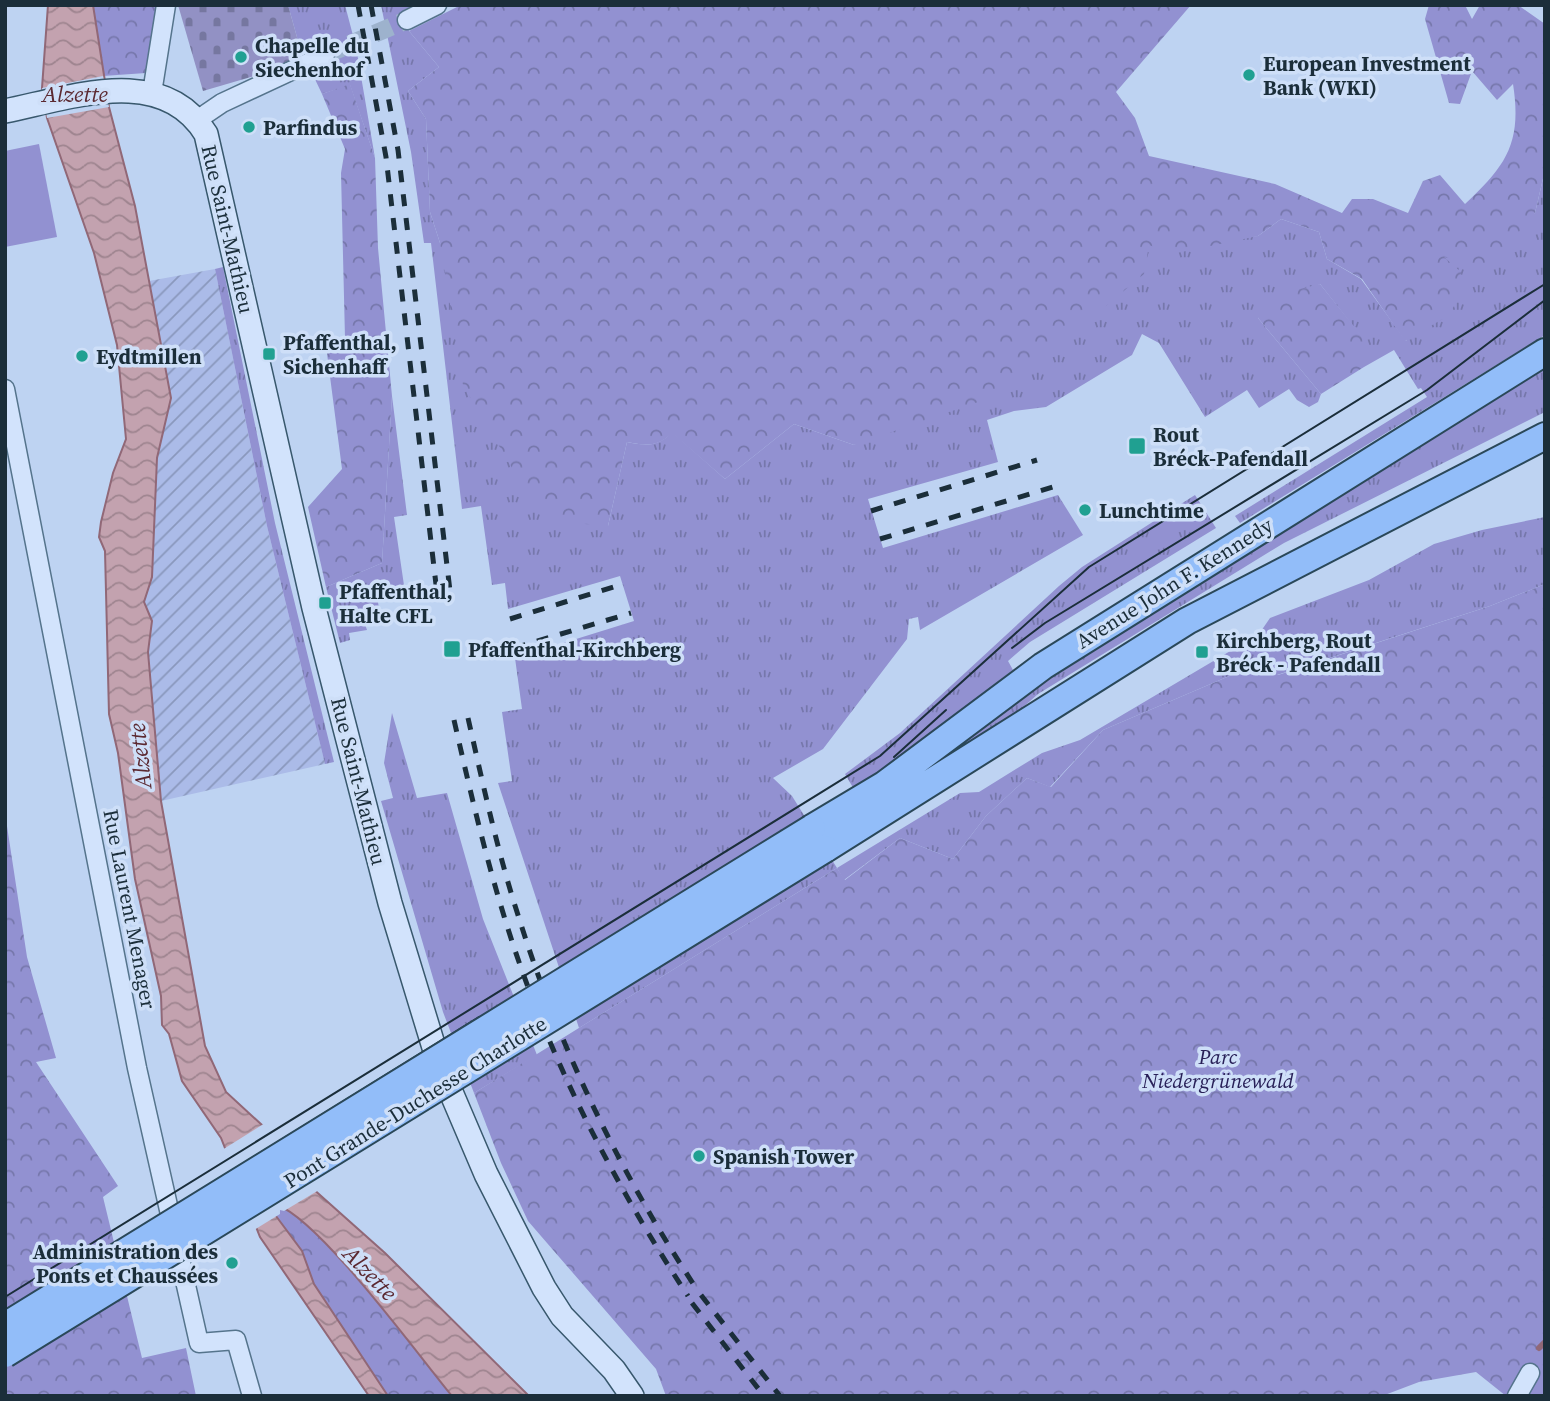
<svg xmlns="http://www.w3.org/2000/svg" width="1550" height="1401" viewBox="0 0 1550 1401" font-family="'Source Serif 4',serif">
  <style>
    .farmland { fill: url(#farmland-furrows) }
    .grass { fill: url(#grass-tufts) }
    .forest { fill: url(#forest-crowns) }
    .cemetery { fill: url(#cemetery-stones) }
    .pitch { fill: #9291d1 }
    .water { fill: url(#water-waves); stroke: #916877; stroke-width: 2 }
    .pier { fill: #bed3f2 }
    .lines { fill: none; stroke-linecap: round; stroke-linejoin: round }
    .stream { stroke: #916877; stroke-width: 6 }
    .street-tunnel { stroke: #9db2cd; stroke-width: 18; stroke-dasharray: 18 9; stroke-linecap: butt }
    .street-casing { stroke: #55748c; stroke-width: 21 }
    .secondary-casing { stroke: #38586d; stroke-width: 26 }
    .primary-casing { stroke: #2a4859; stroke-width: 30 }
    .street { stroke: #d2e3fc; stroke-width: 18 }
    .secondary { stroke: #d2e3fc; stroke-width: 23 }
    .primary { stroke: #92bdf9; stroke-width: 26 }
    .tram { stroke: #1b2e3a; stroke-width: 2 }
    .rail { stroke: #1b2e3a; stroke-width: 5; stroke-dasharray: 12 12; stroke-linecap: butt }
    .primary-bridge-casing { stroke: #2a4859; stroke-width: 30; stroke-linecap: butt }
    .primary-bridge { stroke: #92bdf9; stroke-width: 26 }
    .poi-dot { fill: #20a091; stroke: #cedff8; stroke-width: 2.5 }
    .labels { text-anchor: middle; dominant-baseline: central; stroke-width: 7; stroke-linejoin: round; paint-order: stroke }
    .poi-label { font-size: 21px; font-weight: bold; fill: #1b2e3a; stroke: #cedff8; text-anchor: start }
    .street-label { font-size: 21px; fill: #1b2e3a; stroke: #cedff8 }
    .park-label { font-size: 21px; font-style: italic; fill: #282058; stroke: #cedff8 }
    .water-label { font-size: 23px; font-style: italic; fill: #5b2931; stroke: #cedff8 }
  </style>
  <defs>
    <pattern id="farmland-furrows" width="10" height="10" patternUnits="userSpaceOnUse" patternTransform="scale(1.75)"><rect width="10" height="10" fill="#abbbe8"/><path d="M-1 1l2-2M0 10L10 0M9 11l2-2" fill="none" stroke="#8a98bd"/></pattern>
    <pattern id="grass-tufts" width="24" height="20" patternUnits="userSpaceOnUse" patternTransform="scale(1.75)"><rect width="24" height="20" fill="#9291d1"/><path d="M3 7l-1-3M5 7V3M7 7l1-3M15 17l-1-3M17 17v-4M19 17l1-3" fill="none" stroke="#7677ab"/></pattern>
    <pattern id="forest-crowns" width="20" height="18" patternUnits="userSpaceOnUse" patternTransform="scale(1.75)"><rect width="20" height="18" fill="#9291d1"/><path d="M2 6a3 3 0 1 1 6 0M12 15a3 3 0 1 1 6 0" fill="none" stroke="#7677ab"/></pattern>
    <pattern id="cemetery-stones" width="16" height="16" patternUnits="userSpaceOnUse" patternTransform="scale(1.75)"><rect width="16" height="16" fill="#9291c4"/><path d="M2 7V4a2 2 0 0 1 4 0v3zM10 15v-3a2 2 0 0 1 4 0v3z" fill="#7677a0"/></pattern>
    <pattern id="water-waves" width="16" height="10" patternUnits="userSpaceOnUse" patternTransform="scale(1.75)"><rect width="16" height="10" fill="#c3a2af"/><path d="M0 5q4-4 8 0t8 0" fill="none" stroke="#9e848f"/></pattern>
  </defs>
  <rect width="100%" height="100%" fill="#bed3f2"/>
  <path class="farmland" d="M215,269L267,526L325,764L161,801L148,652L152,621L144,602L152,577L157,458L171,398L149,281Z"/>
  <path class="grass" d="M288,5H345L356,47L375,158L350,85L322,94L313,75L327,62L322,46L302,55Z
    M381,5H415L404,10L409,31L439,67L408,91L426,119L430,212L440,243L608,526L627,442C645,446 659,447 672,432L725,479L794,424L854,445L1149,245L1258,236L1281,219L1319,232L1327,259L1361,279L1406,341L1443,257L1535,213L1545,170V335L1240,523L1235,516L1427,397L1421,388L1418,389L1394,350L1364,367V340L1320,284L1258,318L1321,394L1318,402L1309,407L1297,400L1289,389L1259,408L1247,390L1205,417L1159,343L1142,334L1132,355L1046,407L1014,411L987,420L998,462L868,499L883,548L1058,495L1083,535L920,630L918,617L909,619L907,639L823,749L773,778L792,796L837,868L960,793L979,792L1042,753L1080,740L1259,634L1270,618L1369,580L1434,544L1482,530L1545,517V584L1490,606L1277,675L1234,674L1103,730L1050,787L1027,778L986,816L953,859L900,838L844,880L837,868L579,1028L498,783L512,781L502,712L522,709L515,658L634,621L620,576L508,609L505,583L492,585L481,506L462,509L431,243H424L411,152Z
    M223,267L275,523L334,762L325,764L267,526L215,269Z
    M1545,369V412L1284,543L1038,694L996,731L944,762L941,759L939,754L1007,703Z
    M392,396L407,515L394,517L406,599L378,602L379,609L361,612L367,630L349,633L350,640L340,643L326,587L382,563Z
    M1195,495L1216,528L1030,642L1008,661L1013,670L855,791L845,774L900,733L1059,586L1082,567Z
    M392,713L417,798L447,793L483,919L537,1055L474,1093L443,1012L381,801L393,798L384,763Z"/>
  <path class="forest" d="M93,5H156L146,73L103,76Z
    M461,5H1191L1116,92L1135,118L1149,156L1275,184L1342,213L1352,199H1373L1408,213L1423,181L1440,175L1465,204C1507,165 1522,142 1513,84L1497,100L1472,71L1460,104L1449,103L1425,19L1429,5H1465L1472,19L1480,5H1518L1545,24V170L1535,213L1490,267L1444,257L1461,272L1463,294L1446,317L1405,341L1362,279L1327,259L1319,232L1281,219L1258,236L1172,254L1149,245L1144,274L1001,394L854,445L794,424L725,479L672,433C658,447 646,446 627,442L608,526C574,522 555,527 531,500L463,385L440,243L430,212L426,119L408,91L439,67L409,31Z
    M350,84L375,158L378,248L392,396L382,563L326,587L308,507L342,469L325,338H345L341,173L345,149L322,94Z
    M1320,284L1365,340L1364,367L1321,394L1258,318L1267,297Z
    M1545,584V1396H1506L1476,1372L1419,1382L1382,1396H666L656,1369L528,1221L501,1163L474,1093L837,868L845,880L900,838L953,859L986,816L1027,778L1051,787L1103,730L1234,674L1278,675L1490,606Z
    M5,813L27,957L56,1058L36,1062L118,1186L103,1197L142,1358L186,1348L196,1396H5Z
    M277,1205C321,1221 418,1354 452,1396H388L314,1284L302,1251L276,1216Z"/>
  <path class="cemetery" d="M178,5H288L302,55L265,73L203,91Z"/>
  <path class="pitch" d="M39,144L57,237L5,247V151Z"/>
  <path class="water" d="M48,5H93L109,107L135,206L171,398L157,458L152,577L144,602L152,621L148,652L161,801L205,1046L226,1092L263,1126L311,1187L385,1253L529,1396H452C418,1355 320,1220 277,1205L276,1216L302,1251L314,1284L388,1396H369L260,1237L221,1138L182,1081L169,1034L162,1025L161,996L135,879L118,753L109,714L105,551L99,537L101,522L113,473L126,439L117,345L94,253L47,118L42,88Z"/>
  <path class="pier" d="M103,76L109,107L47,118L42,88Z
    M265,1123L319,1190L284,1211L280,1210V1214L254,1230L222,1150Z"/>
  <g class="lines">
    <path class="stream" d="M1539,1348L1545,1342"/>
    <path class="street-tunnel" d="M325,55L407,20"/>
    <g class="street-casing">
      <path id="street" d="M407,20L437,5
        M152,93L166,5
        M197,120L222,103L325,55
        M5,389L137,1068L199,1343L236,1340L252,1396
        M1517,1396L1530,1373"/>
    </g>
    <g class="secondary-casing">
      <path id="secondary" d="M5,111C70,98 163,63 206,134L314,608L390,903L439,1064L486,1174L544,1288L562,1316L614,1370L632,1396"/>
    </g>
    <g class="primary-casing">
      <path id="primary" d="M812,828L884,785L1043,666L1545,352
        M825,849L1187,621L1545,436"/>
    </g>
    <use href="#street" class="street"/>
    <use href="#secondary" class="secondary"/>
    <use href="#primary" class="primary"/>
    <path class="tram" d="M1012,648L1045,623L1427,390L1545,300
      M894,757L946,710
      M5,1297L880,756L1089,567L1545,284
      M5,1311L479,1017"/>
    <path class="rail" d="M358,5L386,157L437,593
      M371,5L398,150L450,591
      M871,511L1037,460
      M880,539L1053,487
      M510,619L623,584
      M514,648L631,613
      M468,718C483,784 497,850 518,915C559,1047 620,1173 696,1288
      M454,720C469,786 484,851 504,916C545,1051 611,1179 688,1296
      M701,1295L780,1396
      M692,1303L764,1396"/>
    <g class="primary-bridge-casing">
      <path id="primary-bridge" d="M5,1326L812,828
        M5,1354L825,849"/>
    </g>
    <use href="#primary-bridge" class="primary-bridge"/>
  </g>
  <g class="poi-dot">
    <circle cx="241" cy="57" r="7"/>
    <circle cx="1249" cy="75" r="7"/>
    <circle cx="249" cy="127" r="7"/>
    <rect x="262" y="347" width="14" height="14" rx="3.5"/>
    <circle cx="82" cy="356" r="7"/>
    <rect x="1128" y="437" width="18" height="18" rx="3.5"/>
    <circle cx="1085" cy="510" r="7"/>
    <rect x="318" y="596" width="14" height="14" rx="3.5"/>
    <rect x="443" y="640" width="18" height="18" rx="3.5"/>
    <rect x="1195" y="645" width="14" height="14" rx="3.5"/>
    <circle cx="699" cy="1156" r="7"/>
    <circle cx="232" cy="1263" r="7"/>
  </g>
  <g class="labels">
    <g class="poi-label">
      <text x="255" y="45">Chapelle du<tspan x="255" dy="24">Siechenhof</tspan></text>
      <text x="1263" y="63">European Investment<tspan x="1263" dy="24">Bank (WKI)</tspan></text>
      <text x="263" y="127">Parfindus</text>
      <text x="283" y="342">Pfaffenthal,<tspan x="283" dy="24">Sichenhaff</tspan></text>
      <text x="96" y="356">Eydtmillen</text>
      <text x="1153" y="434">Rout<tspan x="1153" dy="24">Bréck-Pafendall</tspan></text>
      <text x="1099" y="510">Lunchtime</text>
      <text x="339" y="591">Pfaffenthal,<tspan x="339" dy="24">Halte CFL</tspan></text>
      <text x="1216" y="640">Kirchberg, Rout<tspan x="1216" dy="24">Bréck - Pafendall</tspan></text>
      <text x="468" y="649">Pfaffenthal-Kirchberg</text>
      <text x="713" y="1156">Spanish Tower</text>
      <text x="218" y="1251" text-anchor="end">Administration des<tspan x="218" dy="24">Ponts et Chaussées</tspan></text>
    </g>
    <g class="street-label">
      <text transform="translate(228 229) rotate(77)">Rue Saint-Mathieu</text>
      <text transform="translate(1174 583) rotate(-32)">Avenue John F. Kennedy</text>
      <text transform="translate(359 781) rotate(76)">Rue Saint-Mathieu</text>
      <text transform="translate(130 909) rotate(79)">Rue Laurent Menager</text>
      <text transform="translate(415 1102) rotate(-32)">Pont Grande-Duchesse Charlotte</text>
    </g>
    <g class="park-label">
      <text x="1218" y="1056">Parc<tspan x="1218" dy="24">Niedergrünewald</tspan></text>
    </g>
    <g class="water-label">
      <text x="75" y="94">Alzette</text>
      <text transform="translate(140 756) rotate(-96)">Alzette</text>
      <text transform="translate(370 1273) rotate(46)">Alzette</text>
    </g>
  </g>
  <rect width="1550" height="1401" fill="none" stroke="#1b2e3a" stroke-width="14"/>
</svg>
